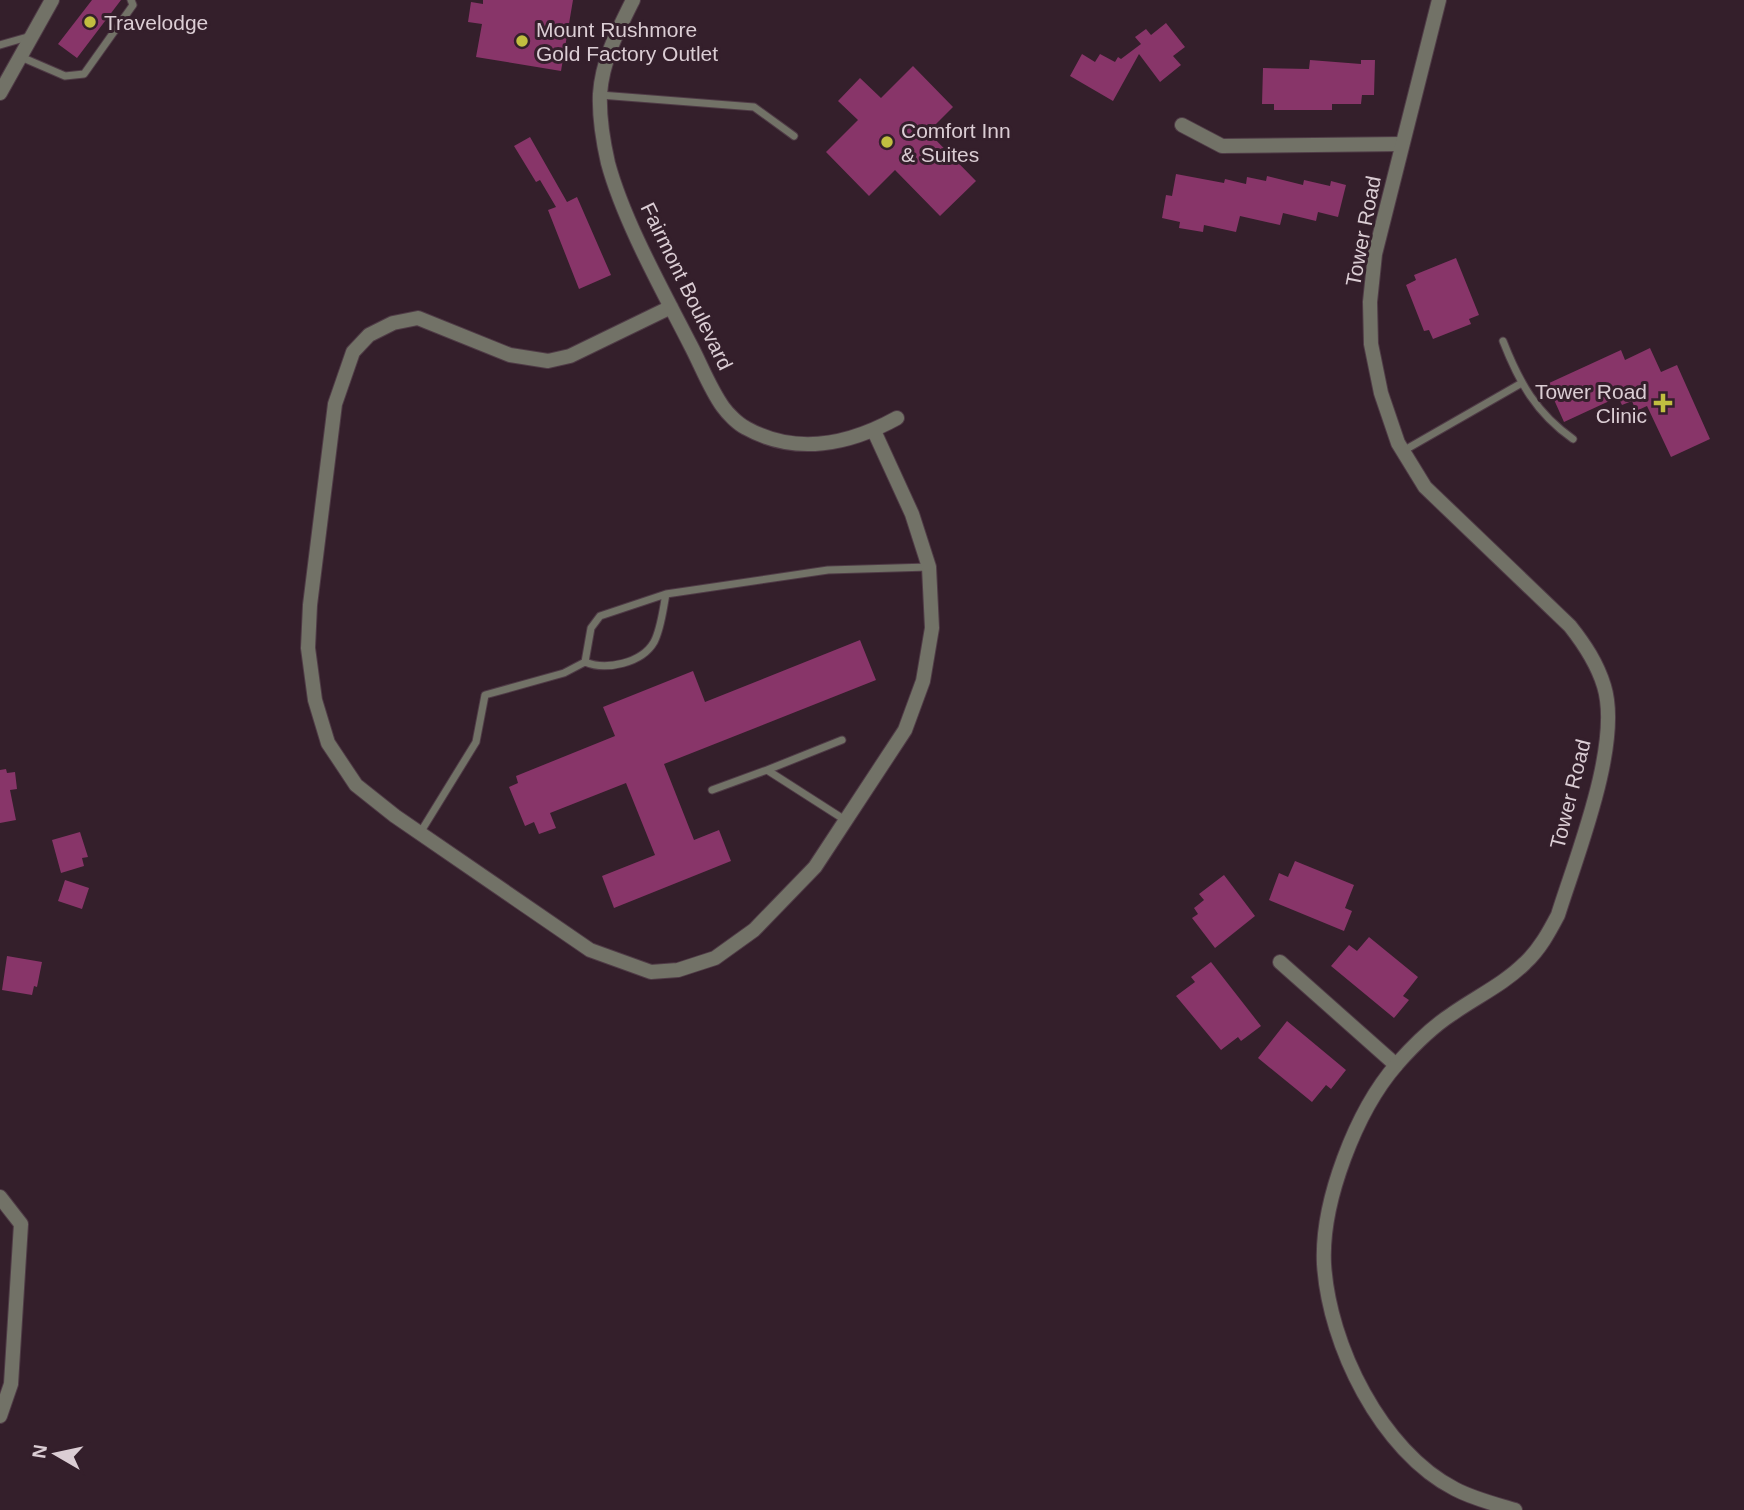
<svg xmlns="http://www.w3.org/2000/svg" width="1744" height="1510" viewBox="0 0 1744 1510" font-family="Arial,sans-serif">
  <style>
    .building { fill: #883569 }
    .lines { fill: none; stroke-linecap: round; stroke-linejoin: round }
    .service-casing { stroke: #4f3b46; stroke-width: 9 }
    .minor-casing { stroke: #4f3b46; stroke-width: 16 }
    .tertiary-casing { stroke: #4f3b46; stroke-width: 16 }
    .service { stroke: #727267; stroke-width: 7 }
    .minor { stroke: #727267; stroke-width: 14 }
    .tertiary { stroke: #727267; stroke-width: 14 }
    .poi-dot { fill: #c1be40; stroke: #341f2b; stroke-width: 2.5 }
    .labels { text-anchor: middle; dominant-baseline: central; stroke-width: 6; stroke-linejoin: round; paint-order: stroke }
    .poi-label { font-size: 21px; fill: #dbcdd4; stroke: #341f2b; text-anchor: start }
    .street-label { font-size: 21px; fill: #dbcdd4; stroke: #341f2b }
  </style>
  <rect width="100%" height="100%" fill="#341f2b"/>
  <path class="building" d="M92,0H121L77,58L58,44Z
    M483,0H573L561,71L476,57L482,24L468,22L471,2L483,4Z
    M1166,23L1185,47L1173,56L1181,65L1160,82L1139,54L1113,101L1070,76L1082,54L1095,62L1100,54L1115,62L1118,57L1121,59L1141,44L1135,37L1146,29L1151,35Z
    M1310,60L1361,64V60H1375L1374,95H1362L1361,104H1332V110H1274V104H1262L1263,68L1309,69Z
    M913,66L953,107L928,132L976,181L940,216L895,170L869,196L826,152L858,120L838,101L860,78L881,98Z
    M530,137L567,202L577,197L611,275L579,289L548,210L556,207L540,180L536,182L514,146Z
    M1176,174L1224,183L1225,179L1246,184L1247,177L1266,181L1267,176L1303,185L1304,180L1330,186L1331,181L1346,185L1338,217L1318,212L1316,221L1283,213L1280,225L1240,216L1236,232L1204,225L1203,232L1179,228L1180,222L1162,218L1166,195L1172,196Z
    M1456,258L1479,315L1469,319L1471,324L1433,339L1429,330L1424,331L1406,285L1416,280L1414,275Z
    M1650,348L1661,372L1677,365L1710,439L1671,457L1647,406L1636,411L1632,401L1622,405L1618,397L1564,422L1547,384L1621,350L1625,360Z
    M860,640L876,680L664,764L694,840L719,830L731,861L614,908L602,876L655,855L626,783L550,813L556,828L539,834L534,822L525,826L509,787L518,783L516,776L615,736L603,707L693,671L705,702Z
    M6,769L7,773L15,772L17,789L10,790L16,820L0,823V770Z
    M80,832L88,857L82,858L84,866L61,873L52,840Z
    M1295,861L1354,885L1345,908L1352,911L1344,931L1269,900L1279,873L1288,877Z
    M1224,875L1255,916L1215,948L1192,918L1198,914L1194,908L1204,900L1199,894Z
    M65,880L89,888L82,909L58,901Z
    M1369,937L1418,977L1403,996L1409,1000L1394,1018L1331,966L1349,945L1357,951Z
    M7,956L42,962L37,987L34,986L32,995L2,990Z
    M1211,962L1261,1026L1241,1041L1238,1037L1221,1050L1176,996L1195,982L1191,977Z
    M1287,1021L1346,1070L1331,1089L1326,1085L1312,1102L1258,1058Z"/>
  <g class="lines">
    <g class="service-casing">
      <path id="service" d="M0,45L31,36
        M21,57L65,76L84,74L133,5L131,0
        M600,95L754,107L794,136
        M1503,341C1519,382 1536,413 1573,439
        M1403,451L1520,384
        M585,662L591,628L600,616L666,594
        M767,770L842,740
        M712,790L767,770L845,820
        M420,833L476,742L485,695L564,673L585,662C606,671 642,663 654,642C661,629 663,609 666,594L828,570L929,567"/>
    </g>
    <g class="minor-casing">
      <path id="minor" d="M633,0C618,30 602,61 600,94C599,117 603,141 608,163C624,222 663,291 691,346C701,365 710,389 723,407C728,414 738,424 746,428C796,456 850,444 897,418
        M0,93L52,0
        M1182,125L1222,146L1402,144
        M671,307L570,356L548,361L510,355L418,318L393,323L369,335L353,352L335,404L310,605L308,648L315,700L328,743L356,785L395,816L590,950L651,972L678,970L715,958L754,930L815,867L905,730L923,681L932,628L929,567L912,514L874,431
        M1280,962L1396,1065
        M0,1197L21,1224L11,1384L0,1416"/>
    </g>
    <g class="tertiary-casing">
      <path id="tertiary" d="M1439,0L1375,254L1370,302L1371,344L1381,393L1398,443L1425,487L1570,626C1585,645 1597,663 1604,686C1622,744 1576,857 1558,915C1549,932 1540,949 1525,963C1504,984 1476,997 1452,1014C1432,1027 1413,1046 1397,1064C1356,1111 1321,1202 1324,1264C1329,1345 1381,1451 1455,1489C1474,1499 1495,1504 1515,1510"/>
    </g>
    <use href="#service" class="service"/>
    <use href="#minor" class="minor"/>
    <use href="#tertiary" class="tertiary"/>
  </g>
  <g class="poi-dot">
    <circle cx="90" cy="22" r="7"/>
    <circle cx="522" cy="41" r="7"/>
    <circle cx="887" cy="142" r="7"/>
    <path d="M1659.5 392.5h7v7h7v7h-7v7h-7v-7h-7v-7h7z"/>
  </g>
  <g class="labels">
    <g class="poi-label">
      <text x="104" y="22">Travelodge</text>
      <text x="536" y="29">Mount Rushmore<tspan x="536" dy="24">Gold Factory Outlet</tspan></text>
      <text x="901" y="130">Comfort Inn<tspan x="901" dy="24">&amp; Suites</tspan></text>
      <text x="1647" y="391" text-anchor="end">Tower Road<tspan x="1647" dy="24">Clinic</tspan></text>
    </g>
    <g class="street-label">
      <text transform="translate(1363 231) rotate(-79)">Tower Road</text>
      <text transform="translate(687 286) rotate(64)">Fairmont Boulevard</text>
      <text transform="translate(1570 794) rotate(-76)">Tower Road</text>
    </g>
  </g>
  <g transform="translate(56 1454) rotate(279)" stroke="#341f2b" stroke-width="5" paint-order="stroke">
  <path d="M0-5L12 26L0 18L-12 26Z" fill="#dbcdd4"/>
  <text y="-10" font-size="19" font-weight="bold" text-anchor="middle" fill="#dbcdd4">N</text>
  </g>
</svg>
